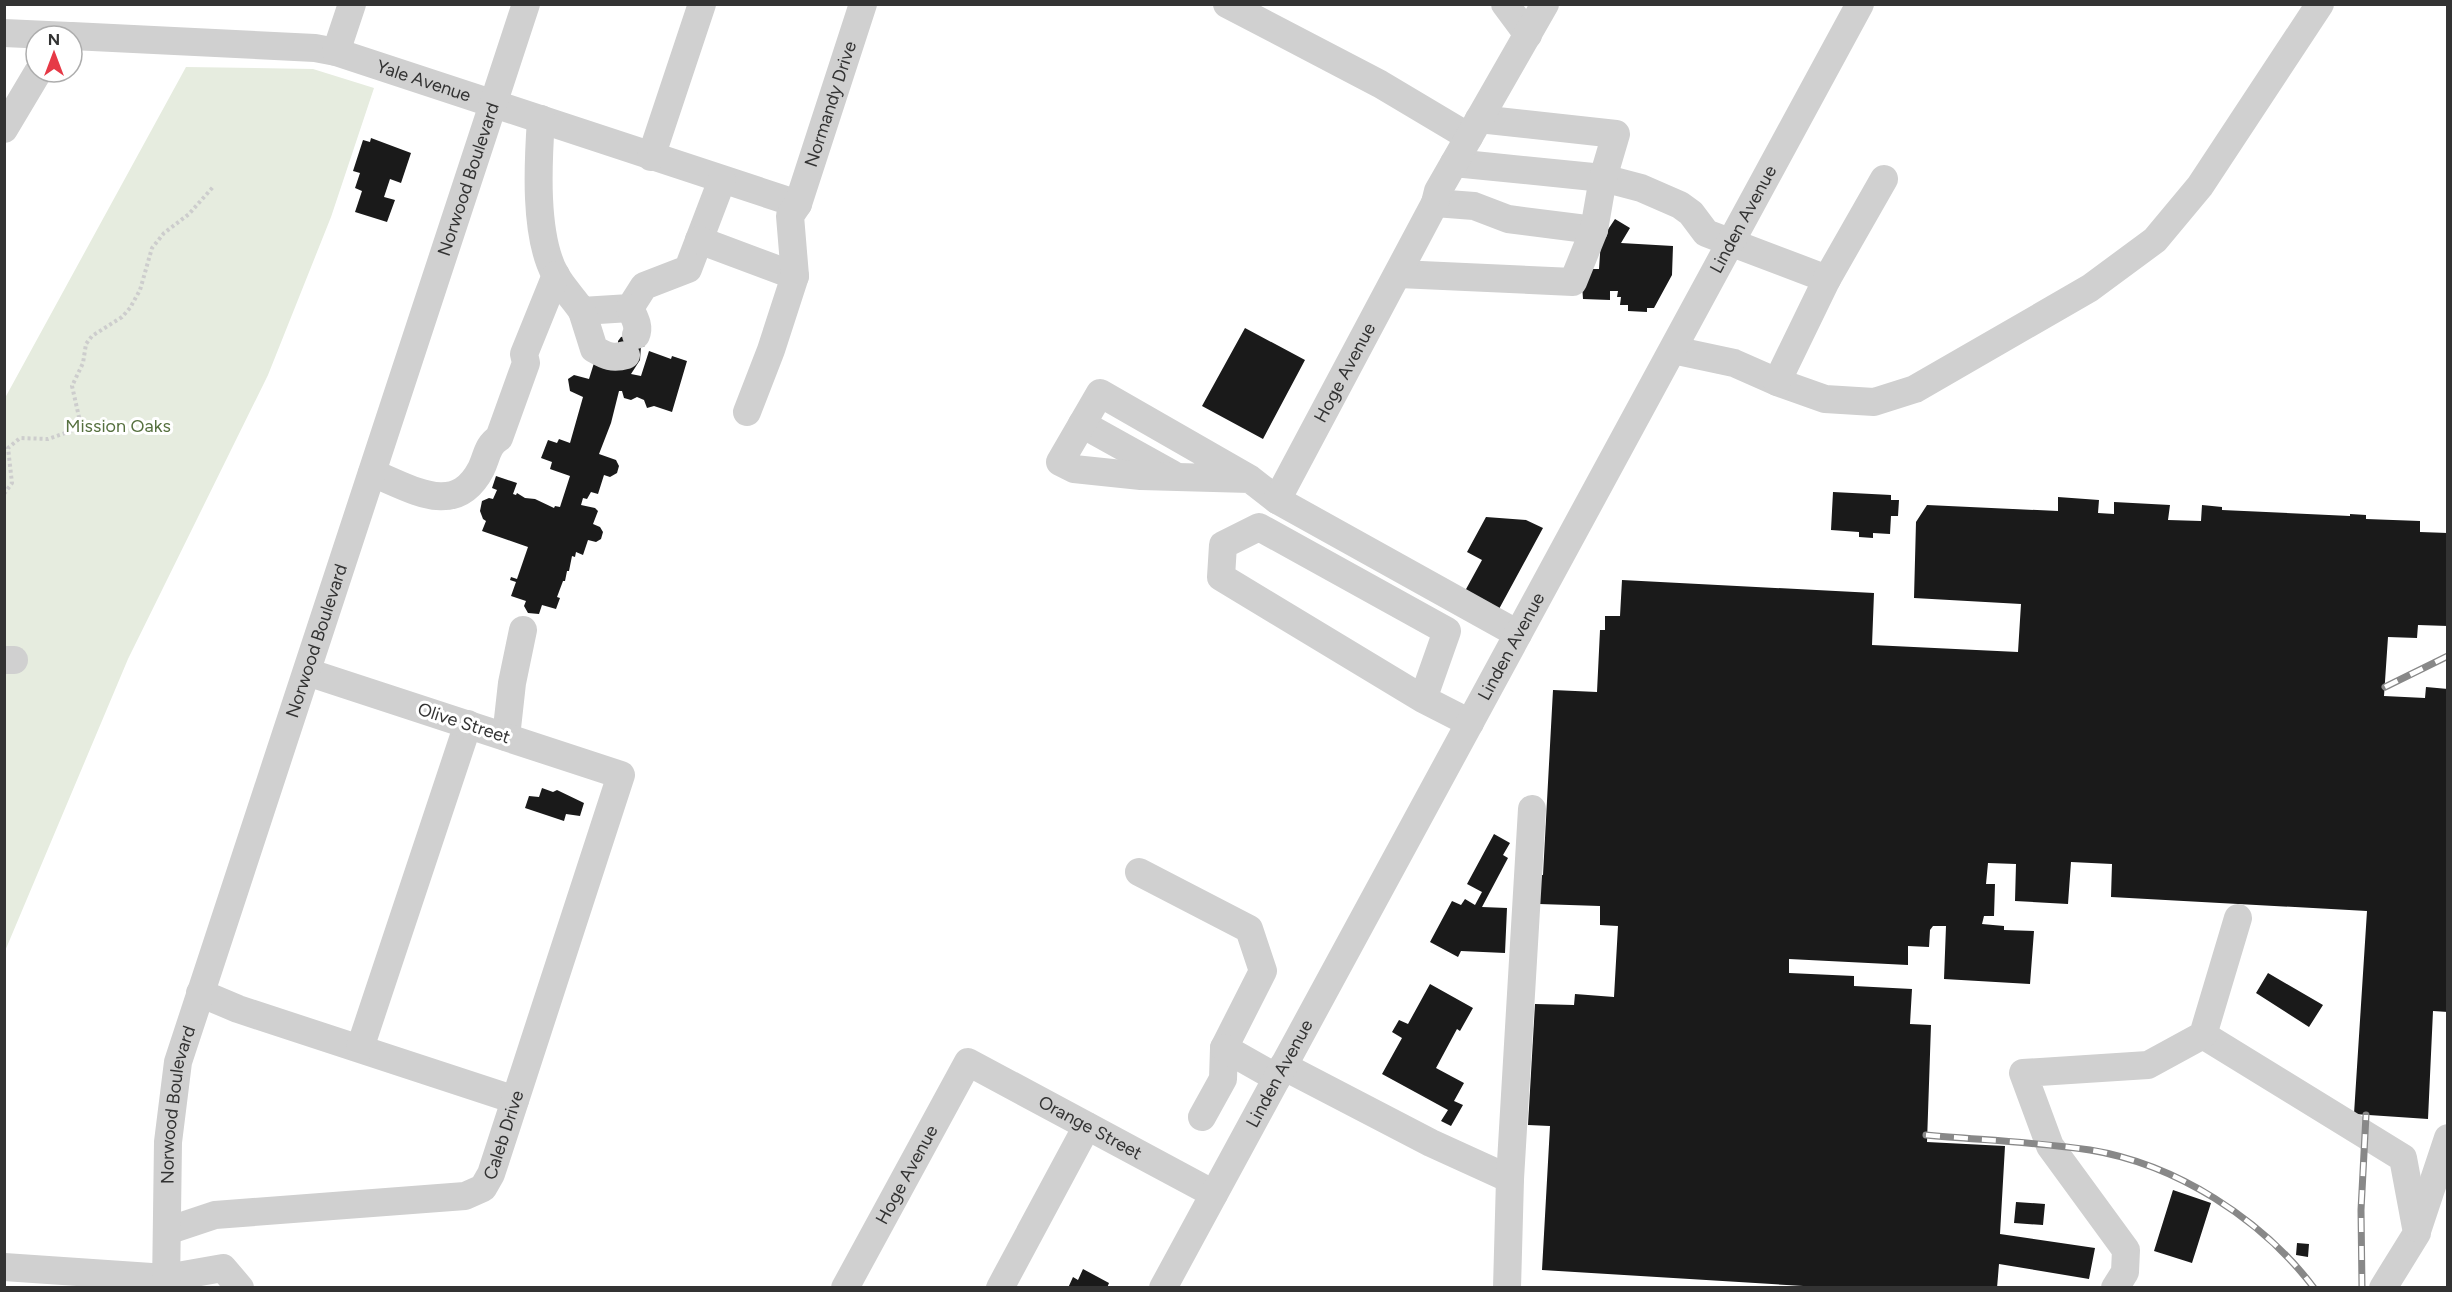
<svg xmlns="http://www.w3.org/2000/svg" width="2452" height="1292" viewBox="0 0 2452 1292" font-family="Figtree,sans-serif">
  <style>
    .green { fill: #e6ecdf }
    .building { fill: #1a1a1a }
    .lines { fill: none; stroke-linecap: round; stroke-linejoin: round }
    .path { stroke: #cdcdcd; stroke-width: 4; stroke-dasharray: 3 3; stroke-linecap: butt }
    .minor { stroke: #d0d0d0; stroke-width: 28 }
    .rail-casing { stroke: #888; stroke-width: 7 }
    .rail { stroke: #fff; stroke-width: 4.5; stroke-dasharray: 14; stroke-linecap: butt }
    .labels { text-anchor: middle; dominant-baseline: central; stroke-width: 6; stroke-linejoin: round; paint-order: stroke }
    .street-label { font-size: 18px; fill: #333; stroke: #fff }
    .park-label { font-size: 18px; fill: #56703f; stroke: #fff }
  </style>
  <rect width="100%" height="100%" fill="#fff"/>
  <path class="green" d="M186,67L313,69L374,88L331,217L268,375L128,659L5,951V398Z"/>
  <path class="building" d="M371,138L411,153L401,183L390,179L384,197L395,200L387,222L355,212L362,191L355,188L360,173L353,171L363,140L370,142Z
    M1615,219L1630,228L1621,243L1673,246L1672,275L1654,308H1647V312L1628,311V305H1620L1621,297H1617L1618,291H1610V300L1583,299L1581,269H1599L1601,240Z
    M1245,328L1305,360L1263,439L1202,406Z
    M631,334L647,339L644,347L641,346L640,360L631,374L641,376L649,351L671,359L672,356L687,361L672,412L654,406L647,408L644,400L637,397L631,400L624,398L622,391H619L611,423L599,454L616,460L619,466L617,473L610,477L604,475L598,494L591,492L587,499L583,498L581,505L595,508L598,511L593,524L600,527L603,532L601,539L596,542L588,540L583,555L576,552L575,557L572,556L569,571H567L565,581H563L557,597L560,598L556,609L542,605L539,614L528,613L524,606L526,601L511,596L516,582L510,580L511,577L517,579L528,547L482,531L486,521L483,519L480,511L482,501L489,498L493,499L497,490L492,488L496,476L517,483L513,494L516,495L517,493L525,498L535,499L554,508L555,506L560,507L570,476L550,469L552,462L541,458L548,440L557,443L559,439L570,443L583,397L570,391L568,379L574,375L589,379L594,363L618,349V341L621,337Z
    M1833,492L1891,495V500H1899L1898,516H1891L1890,534L1873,533V538L1859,537V532L1831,530Z
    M2058,497L2099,500L2098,513L2114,514V502L2170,505L2168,520L2201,521L2202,505L2222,507V510L2350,516V514L2366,515V519L2420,521V532L2448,533V626L2418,625L2417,638L2388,637L2384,696L2425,698L2426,687L2448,689V1012L2433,1011L2428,1119L2354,1114L2367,911L2111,897L2112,864L2071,862L2068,904L2015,901L2016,864L1988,863L1986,884H1995L1994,916H1984L1982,924L2004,926V930L2034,931L2030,984L1944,979L1946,926H1933L1930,930L1929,947L1908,946V965L1789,959V973L1854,976V986L1912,989L1910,1024L1931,1025L1927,1142L2005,1146L2000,1234L2095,1248L2089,1279L1999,1264L1997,1288H1837L1542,1270L1550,1126L1528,1125L1535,1004L1574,1005L1575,994L1614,997L1618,926L1600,925V906L1539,904L1540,875H1543L1553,690L1597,692L1600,630H1605V616H1620L1622,580L1874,593L1872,645L2018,652L2021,604L1914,598L1916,522L1927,505L2058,511Z
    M1486,517L1526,520L1543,528L1499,609L1465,591L1482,560L1467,552Z
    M542,788L553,792L557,790L584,803L580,816L566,814L564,821L525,808L529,796L539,797Z
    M1494,834L1510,843L1503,855L1508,858L1482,907L1507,908L1505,953L1461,951L1458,957L1430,942L1452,901L1461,905L1465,899L1475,905L1482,892L1467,884Z
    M2268,973L2323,1005L2309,1027L2256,993Z
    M1430,984L1473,1008L1460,1031L1457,1029L1436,1068L1464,1083L1454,1101L1463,1105L1451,1126L1441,1121L1448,1110L1382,1074L1402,1038L1392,1032L1399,1020L1408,1024Z
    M2173,1190L2211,1203L2192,1263L2154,1251Z
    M2016,1202L2045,1204L2043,1225L2014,1223Z
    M2297,1243L2309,1244L2308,1257L2296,1255Z
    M1083,1269L1109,1283L1107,1288H1068L1073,1277L1078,1280Z"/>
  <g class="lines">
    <path class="path" d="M4,494L12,483L8,448L20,438L48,439L71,431L79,417L72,386L83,363L86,344L92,336L122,317L130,308L140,290L152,248L164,233L189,214L213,187"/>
    <g class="minor">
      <path d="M1227,4L1380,84L1469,137"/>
      <path d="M1505,4L1528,35"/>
      <path d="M4,33L70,36"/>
      <path id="s1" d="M72,36L315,48L336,52L798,204"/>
      <path d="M336,52L352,4"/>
      <path d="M541,119C538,163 534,235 555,274C562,287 574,299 582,311L630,308L644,286L688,269L722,180"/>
      <path d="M4,129L38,72"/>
      <path d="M651,157L702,4"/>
      <path d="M1454,163L1603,178L1641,188L1680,205L1691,213L1706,233L1827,279"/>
      <path d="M1435,203L1474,206L1508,219L1594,230"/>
      <path d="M699,240L795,276"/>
      <path d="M1399,274L1573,282L1594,230L1603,178L1616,134L1479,119"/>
      <path d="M630,308C634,317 640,326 636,335"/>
      <path d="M582,311L594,349C606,356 613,359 626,355"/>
      <path d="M1673,350L1734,363L1777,382L1825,399L1874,402L1915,389L2090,288L2155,240L2200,186L2320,4"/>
      <path d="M1777,382L1827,279L1884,179"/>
      <path id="s2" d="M747,412L771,350L795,276L790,216L798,204L863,4"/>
      <path d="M1082,424L1172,474"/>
      <path d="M372,473C411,488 455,519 481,469C487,457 487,445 499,438L526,363L524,354L556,275"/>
      <path d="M1250,479L1141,476L1074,469L1060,462L1100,393L1250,479L1277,500"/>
      <path id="s3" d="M1518,634L1277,500L1435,203L1438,191L1545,4"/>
      <path d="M4,660H14"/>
      <path d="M1423,699L1447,631L1259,527L1223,545L1221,577L1423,699L1470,723"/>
      <path d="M506,737L512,683L523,630"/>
      <path d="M1139,872L1249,929L1263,971L1224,1048L1223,1079L1202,1117"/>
      <path d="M200,993L238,1009L515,1100"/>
      <path d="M2203,1035L2403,1158L2417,1233L2383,1288"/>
      <path d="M360,1048L468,724"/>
      <path d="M1224,1048L1277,1078"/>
      <path d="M1283,1066L1431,1143L1510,1179"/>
      <path d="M2418,1228L2448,1138"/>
      <path id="s4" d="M167,1231L215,1215L465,1196L483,1188L491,1174L621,775L307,672"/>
      <path d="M4,1267L166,1278L223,1268L240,1288"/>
      <path id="s5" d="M166,1288L168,1142L178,1062L526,4"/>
      <path id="s6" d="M845,1288L968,1062L1214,1194"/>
      <path d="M1000,1288L1087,1126"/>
      <path id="s7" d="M1163,1288L1860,4"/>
      <path d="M1507,1288L1510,1179L1532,809"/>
      <path d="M2115,1288L2125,1272L2126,1250L2050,1146L2023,1073L2148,1065L2203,1035L2238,918"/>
    </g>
    <g class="rail-casing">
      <path id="rail" d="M2385,687L2448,656
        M1926,1135C1981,1140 2036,1142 2090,1150C2176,1164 2262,1219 2314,1288
        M2362,1288L2361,1210L2366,1115"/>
    </g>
    <use href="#rail" class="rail"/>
  </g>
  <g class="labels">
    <g class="street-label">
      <text stroke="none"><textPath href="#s1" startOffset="357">Yale Avenue</textPath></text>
      <text stroke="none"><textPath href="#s2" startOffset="324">Normandy Drive</textPath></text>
      <text stroke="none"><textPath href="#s5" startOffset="1156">Norwood Boulevard</textPath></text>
      <text stroke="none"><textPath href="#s7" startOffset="1216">Linden Avenue</textPath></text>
      <text stroke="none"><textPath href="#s3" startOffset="420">Hoge Avenue</textPath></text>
      <text stroke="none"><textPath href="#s5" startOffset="670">Norwood Boulevard</textPath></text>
      <text stroke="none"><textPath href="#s7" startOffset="730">Linden Avenue</textPath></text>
      <text transform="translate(464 723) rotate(18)">Olive Street</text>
      <text stroke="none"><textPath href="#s7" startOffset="244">Linden Avenue</textPath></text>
      <text stroke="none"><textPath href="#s5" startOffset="184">Norwood Boulevard</textPath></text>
      <text stroke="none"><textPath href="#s6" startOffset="396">Orange Street</textPath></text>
      <text stroke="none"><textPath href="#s4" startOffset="378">Caleb Drive</textPath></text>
      <text stroke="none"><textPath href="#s6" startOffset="129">Hoge Avenue</textPath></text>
    </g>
    <g class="park-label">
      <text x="118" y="426">Mission Oaks</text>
    </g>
  </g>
  <rect width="2452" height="1292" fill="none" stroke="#333333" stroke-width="12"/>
  <g transform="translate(54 54)"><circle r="28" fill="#ffffff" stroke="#adadad" stroke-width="1.5"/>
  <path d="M0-4.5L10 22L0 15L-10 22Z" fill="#e63946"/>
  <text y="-9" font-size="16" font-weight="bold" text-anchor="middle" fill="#333333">N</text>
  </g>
</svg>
